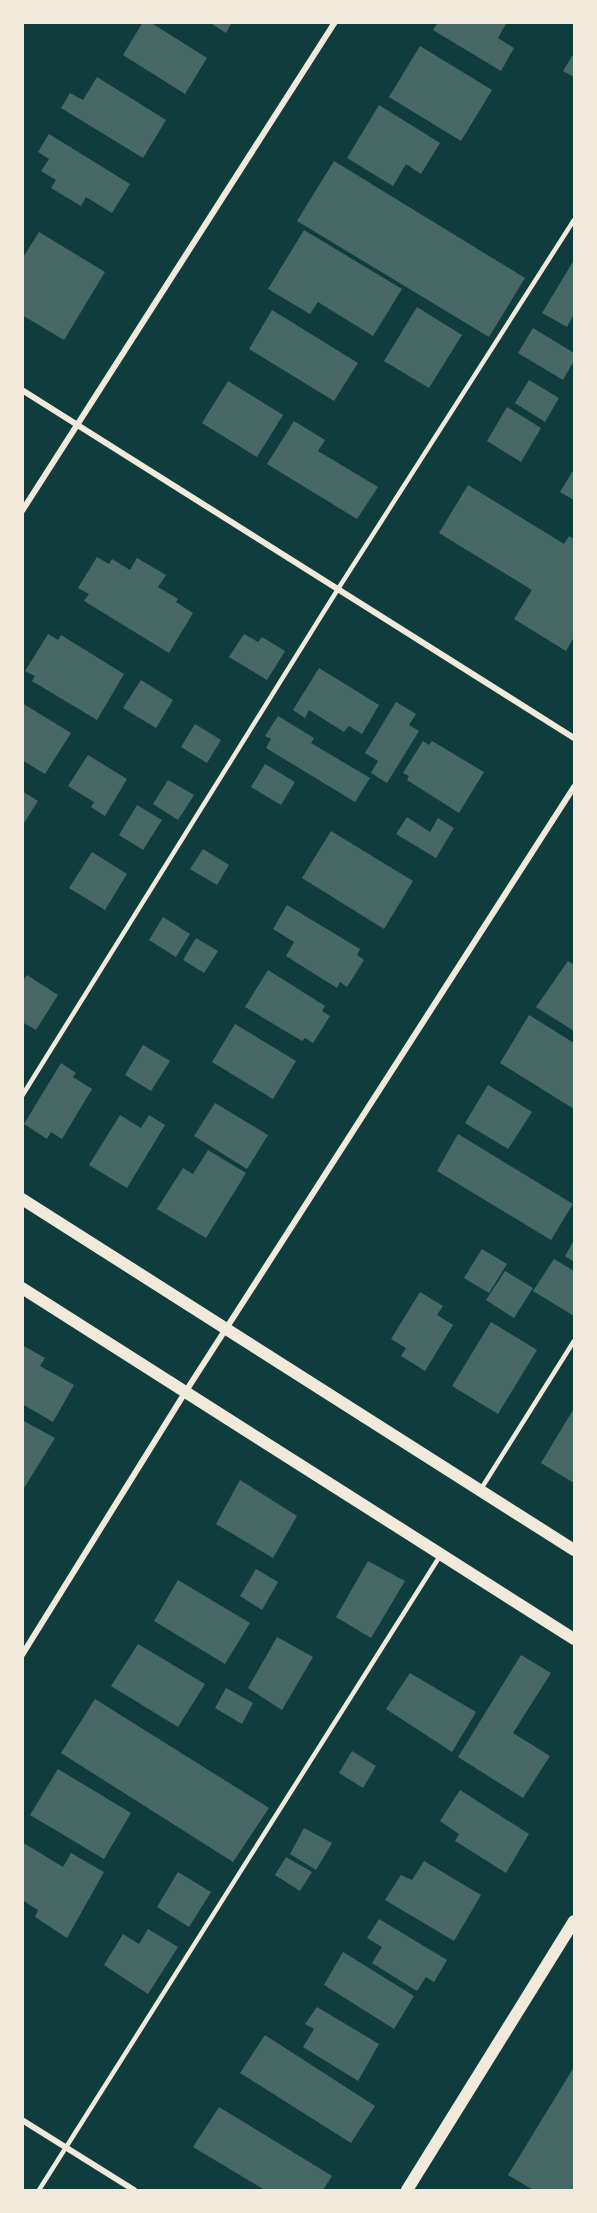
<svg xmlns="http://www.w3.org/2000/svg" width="597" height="2213" viewBox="0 0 597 2213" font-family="Literata,serif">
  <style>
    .building { fill: #486865 }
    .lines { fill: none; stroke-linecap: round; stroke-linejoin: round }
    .service { stroke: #f1e9da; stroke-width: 4.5 }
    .minor { stroke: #f1e9da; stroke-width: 6 }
    .secondary { stroke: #f1e9da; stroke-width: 12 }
  </style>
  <rect width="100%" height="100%" fill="#0f3d3e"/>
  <path class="building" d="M143,22H150L207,58L185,94L123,55Z
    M209,22H232L226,33Z
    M438,22H507L498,38L514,48L501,71L433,30Z
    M420,46L492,90L461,141L389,97Z
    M574,53V77L563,71Z
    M97,77L166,120L143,158L61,108L70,93L83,100Z
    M379,105L440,143L421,174L406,164L393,186L347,158Z
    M49,134L130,184L112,213L86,197L81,206L51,188L56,180L41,171L49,159L38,152Z
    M334,161L525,278L489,337L297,221Z
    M304,230L402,289L373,336L318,302L310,314L268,289Z
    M39,232L105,272L64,340L22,315V259Z
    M574,260V314L567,327L542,313Z
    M417,307L462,335L429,388L384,361Z
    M272,310L358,363L334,401L249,349Z
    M533,328L574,353V361L563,380L518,353Z
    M529,380L559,398L545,422L515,403Z
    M228,381L283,415L257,457L202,423Z
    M507,407L541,428L521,462L487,441Z
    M294,421L325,440L318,451L378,487L357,519L267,464Z
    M574,469V500L560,492Z
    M468,485L564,544L569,536L574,539V637L566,651L514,619L532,590L439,533Z
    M97,557L109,564L112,559L130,570L137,558L166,575L158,587L178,599L176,602L193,613L169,653L84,601L89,594L78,588Z
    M48,634L58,640L61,635L124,674L97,720L32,681L35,676L25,671Z
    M244,634L258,642L262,637L285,651L267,680L229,657Z
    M319,668L379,705L362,734L349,726L344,732L309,710L305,718L293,710Z
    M141,680L173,700L156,728L123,708Z
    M396,702L416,714L409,725L419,731L387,783L371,773L378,761L365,753Z
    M22,703L71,733L45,774L22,760Z
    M278,716L314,738L311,743L370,778L355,802L266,748L271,739L265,736Z
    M195,724L221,740L207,763L181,747Z
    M423,741L429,745L432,741L484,772L459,813L407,780L409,776L403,773Z
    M88,755L127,779L105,816L91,807L94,802L68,786Z
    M265,764L295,782L281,805L251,787Z
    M168,780L194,795L178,820L153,804Z
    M22,791L38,801L22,826Z
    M137,805L162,820L143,850L119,835Z
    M407,817L430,832L438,818L454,828L436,858L396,834Z
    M331,831L413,881L384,929L302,878Z
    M203,849L229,865L217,885L190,869Z
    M92,852L127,874L105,910L69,888Z
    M287,905L360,949L357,955L364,960L347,987L340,982L337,988L286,956L294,942L273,929Z
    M163,917L190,934L176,957L149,940Z
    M196,938L218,951L204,973L183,960Z
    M568,961L574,965V1031L536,1007Z
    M268,970L325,1006L322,1011L330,1016L313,1043L305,1038L302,1041L245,1007Z
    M27,975L58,995L36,1030L22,1022V982Z
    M529,1015L574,1043V1109L500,1063Z
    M235,1024L296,1061L273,1099L212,1062Z
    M143,1045L170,1061L151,1091L125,1075Z
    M61,1063L76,1073L73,1077L92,1089L62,1139L51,1132L47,1139L24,1124Z
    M488,1085L532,1112L508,1149L465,1123Z
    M215,1103L268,1135L247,1169L194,1136Z
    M120,1115L141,1128L149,1115L165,1125L127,1188L89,1165Z
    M458,1134L573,1204L551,1240L437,1171Z
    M208,1150L246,1173L206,1238L157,1209L183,1168L193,1174Z
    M574,1240V1262L565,1256Z
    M482,1249L507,1264L489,1293L464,1278Z
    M554,1259L574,1271V1316L533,1291Z
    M505,1271L533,1288L514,1318L486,1300Z
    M420,1292L443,1306L437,1315L453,1325L425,1371L401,1356L406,1348L391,1339Z
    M491,1322L537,1350L498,1414L452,1386Z
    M22,1345L45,1358L40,1366L74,1385L53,1422L22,1404Z
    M573,1410L574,1411V1483L541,1463Z
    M22,1420L55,1438L24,1488L22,1487Z
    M240,1480L297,1516L273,1558L216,1524Z
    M368,1561L405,1581L371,1638L336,1617Z
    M256,1569L278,1582L262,1610L240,1596Z
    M178,1580L250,1623L225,1664L154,1621Z
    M277,1637L313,1657L282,1710L248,1688Z
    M138,1644L205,1684L178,1727L111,1686Z
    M521,1655L551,1673L513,1733L550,1756L523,1798L458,1757Z
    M410,1673L476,1712L452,1752L386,1709Z
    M226,1688L253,1703L242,1724L215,1708Z
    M95,1699L269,1808L233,1862L61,1753Z
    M352,1751L376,1766L363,1788L339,1773Z
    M58,1769L131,1813L104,1859L30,1815Z
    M460,1790L529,1834L506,1873L455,1841L459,1834L440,1821Z
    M304,1828L332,1843L316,1870L290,1854Z
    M22,1842L63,1867L71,1853L104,1872L67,1938L35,1917L38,1910L22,1900Z
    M286,1857L312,1872L300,1891L275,1875Z
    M424,1861L481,1895L454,1941L385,1900L401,1875L412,1880Z
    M178,1872L211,1892L189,1927L157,1907Z
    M379,1919L447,1960L434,1982L426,1977L417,1991L372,1963L382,1947L367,1938Z
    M148,1929L178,1947L148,1994L104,1965L123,1934L139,1944Z
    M343,1952L414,1996L394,2029L324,1985Z
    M317,2007L379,2044L358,2081L303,2047L314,2029L305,2024Z
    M265,2035L375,2106L351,2143L240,2073Z
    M574,2067V2190H533L508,2175Z
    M219,2107L332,2176L323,2190H265L193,2147Z"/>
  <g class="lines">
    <path class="service" d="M22,1096L338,589L574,220
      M481,1489L574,1341
      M39,2190L440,1556"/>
    <path class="minor" d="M22,390L574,738
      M22,511L335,22
      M22,1655L186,1391L574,787
      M22,2120L134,2190"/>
    <path class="secondary" d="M22,1199L574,1550
      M22,1288L574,1639
      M407,2190L574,1921"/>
  </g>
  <rect width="597" height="2213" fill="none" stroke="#f1e9da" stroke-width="48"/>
</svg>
